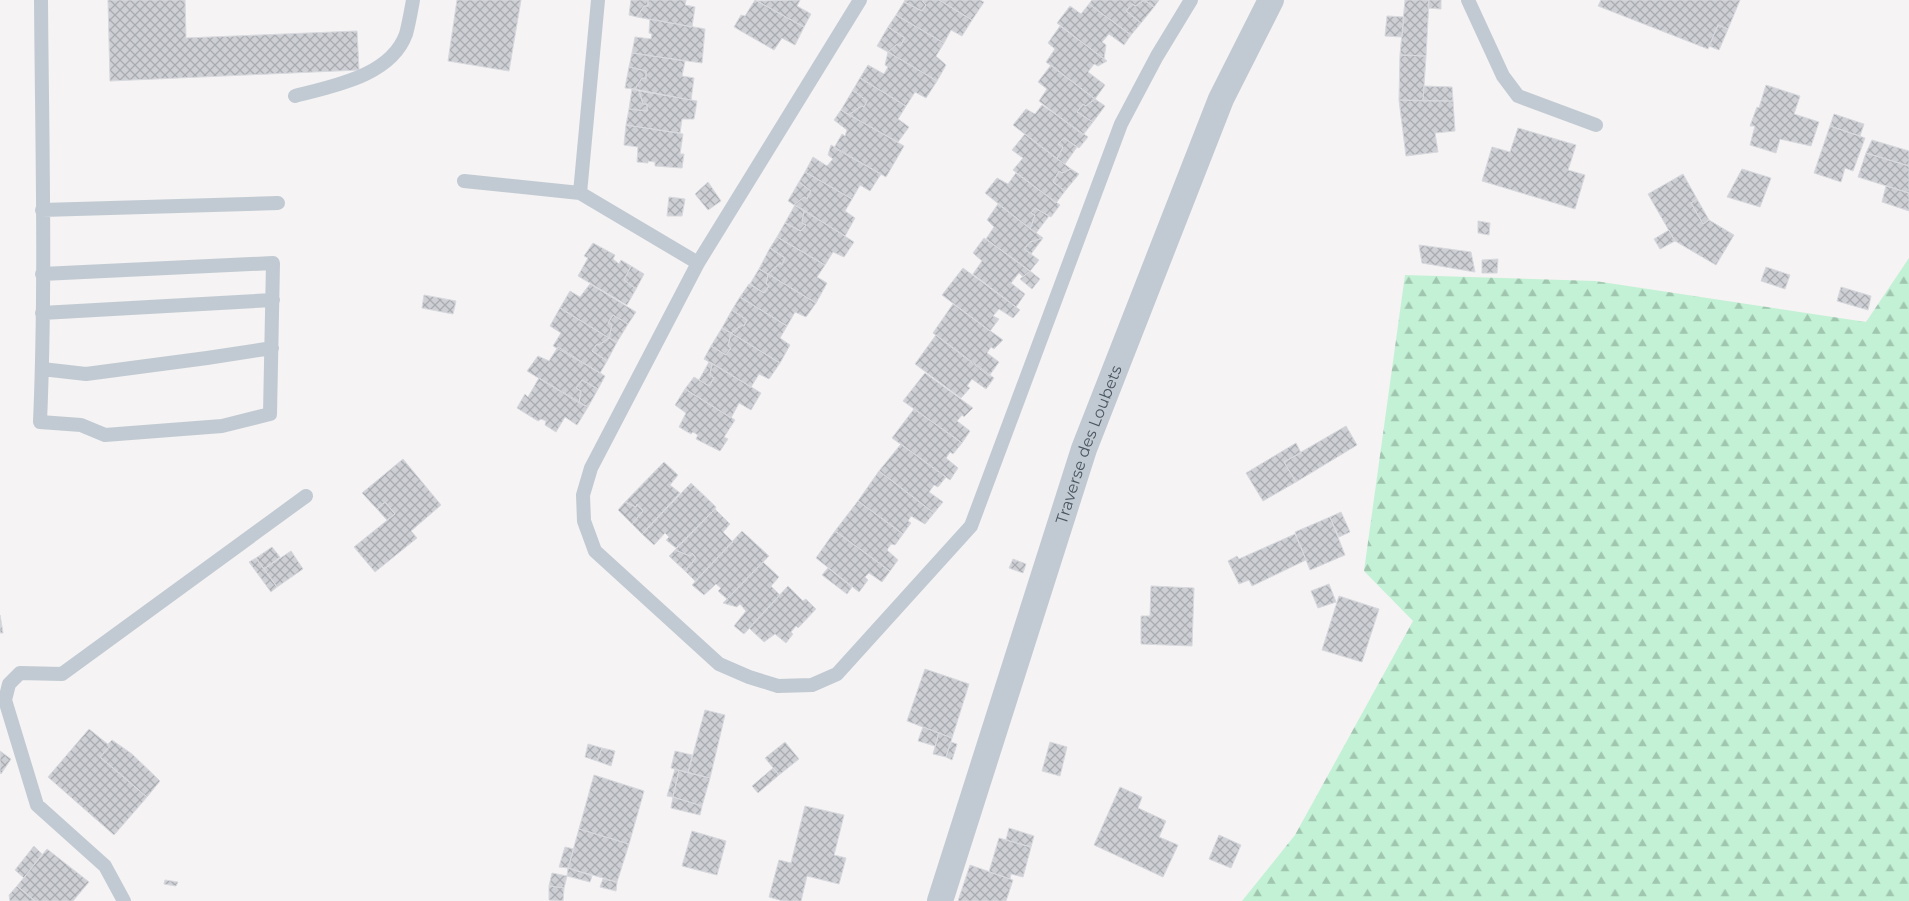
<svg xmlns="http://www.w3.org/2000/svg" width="1909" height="901" viewBox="0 0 1909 901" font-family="Montserrat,sans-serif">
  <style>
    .forest { fill: url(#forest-firs) }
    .building { fill: url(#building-cross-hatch); stroke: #d7d9de }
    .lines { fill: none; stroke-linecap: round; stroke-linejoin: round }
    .service { stroke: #c1cad2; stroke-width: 14 }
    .minor { stroke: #c1cad2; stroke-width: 26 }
    .labels { text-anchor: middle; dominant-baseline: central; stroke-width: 4.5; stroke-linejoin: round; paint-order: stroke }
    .street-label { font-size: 16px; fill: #4a5661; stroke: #fff }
  </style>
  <defs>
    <pattern id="forest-firs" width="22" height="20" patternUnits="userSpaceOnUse" patternTransform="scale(1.25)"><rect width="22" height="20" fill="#c3f1d5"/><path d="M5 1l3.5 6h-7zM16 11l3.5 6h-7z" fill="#a0c6b0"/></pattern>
    <pattern id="building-cross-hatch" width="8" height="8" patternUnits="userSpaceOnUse" patternTransform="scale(1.25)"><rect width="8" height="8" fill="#cdcfd5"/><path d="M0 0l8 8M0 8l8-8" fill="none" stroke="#a8abb0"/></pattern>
  </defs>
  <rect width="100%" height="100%" fill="#f5f3f3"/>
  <path class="forest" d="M1909,258V901H1242L1295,835L1413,621L1364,571L1405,275L1595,281L1866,322Z"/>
  <path class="building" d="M108,0H185L186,38L357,31L359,70L110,81Z
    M457,0H521L509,71L448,61Z
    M631,0H648V6H644L637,17L629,15Z
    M648,0H686L685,5L695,7L692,27L637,17L644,6H648Z
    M755,0L804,27L795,45L782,38L774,50L734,27L741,15L745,16Z
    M800,0L797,6L811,14L804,27L757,1Z
    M905,0H923V2L926,5L922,11L904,2Z
    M923,0H939L972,20L962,36L951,30L944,43L896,15L904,2L922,11L926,5L923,2Z
    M939,0H980L984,2L972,20Z
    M1092,0H1144L1136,6L1132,4L1126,11L1141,23L1131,35L1089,4Z
    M1144,0L1154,7L1141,23L1126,11L1132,4L1136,6Z
    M1144,0H1159L1154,7Z
    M1405,0H1429L1426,56L1400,55Z
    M1429,0H1441V9L1428,8Z
    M1601,0H1740L1728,29L1718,25L1708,49L1598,6Z
    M1089,4L1131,35L1124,45L1109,34L1102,42L1106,45L1104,59L1057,23L1070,6L1081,14Z
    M896,15L944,43L936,56L946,65L937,81L888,52L897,44L900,46L905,38L888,27Z
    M1387,16L1404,17L1402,37L1385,36Z
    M650,19L705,29L702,63L632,53L635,37L651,39L652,34L649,33Z
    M1718,25L1728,29L1719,50L1709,46Z
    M1060,26L1107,61L1098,66L1094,64L1088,72L1105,85L1095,99L1046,62L1055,49L1048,43Z
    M888,27L905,38L900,46L897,44L888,52L877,46Z
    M888,52L937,81L926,98L915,92L906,106L860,78L868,65L884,74L888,67L885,65Z
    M632,53L685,61L682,76L694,78L691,100L635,89L642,78L646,79V71L629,67Z
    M1400,55L1426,56L1423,101L1399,100Z
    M1051,65L1095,99L1086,106L1083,104L1077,112L1093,122L1083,135L1039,101L1047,89L1038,82Z
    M629,67L646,71V79L642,78L635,89L625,88Z
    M860,78L906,106L898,119L909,127L898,142L849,115L861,106L864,107L867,101L853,90Z
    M1766,85L1800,96L1794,114L1819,122L1811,146L1780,139L1776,153L1750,145L1755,126H1750L1757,107L1759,108Z
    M1424,86L1452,87L1453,101H1423Z
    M632,89L639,91L643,104H647V111L629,109Z
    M853,90L867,101L864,107L861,106L849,115L841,110Z
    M639,91L697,101L694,119H682L680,133L626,125L629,109L647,111V104H643Z
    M1095,99L1105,106L1093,122L1077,112L1083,104L1086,106Z
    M1399,100L1453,101L1455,131L1435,133L1438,152L1406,156Z
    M1042,105L1088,137L1079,148L1064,138L1058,144L1063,147L1057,159L1013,125L1026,109L1035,114Z
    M841,110L904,146L886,177L834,148L842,134L845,136L847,130L834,120Z
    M1834,114L1864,124L1860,136L1830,126Z
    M626,125L683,134L680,154H684L682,168L655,166V162L648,161V163L637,162L638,147L624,145Z
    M1830,126L1865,138L1853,171L1845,168L1841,182L1814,173Z
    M1518,128L1576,145L1568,170L1585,175L1575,209L1482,181L1492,147L1510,152Z
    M1025,134L1071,169L1062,173L1059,171L1053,182L1065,191L1056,203L1013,170L1023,158L1012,150Z
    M1064,138L1077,147L1065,164L1057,159L1063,147L1058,144Z
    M1872,140L1909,151V166L1866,153Z
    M831,145L881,174L870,191L860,185L852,199L805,172L813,157L827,166L833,159L828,155Z
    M1866,153L1909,166V193L1858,177Z
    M1071,169L1079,174L1065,191L1053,182L1059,171L1062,173Z
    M1742,169L1771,178L1760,207L1727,197Z
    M805,172L852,199L845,211L855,218L845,236L794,205L804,197L807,199L811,191L799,182Z
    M1016,173L1060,205L1051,217L1035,208L1031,213L1035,215L1030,229L985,193L997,178L1008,184Z
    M1683,174L1697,199L1691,203L1703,224L1709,220L1734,235L1716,265L1675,241L1648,194Z
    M708,182L721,201L708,210L695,194Z
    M799,182L811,191L807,199L804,197L794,205L788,201Z
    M1886,186L1909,193V211L1882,202Z
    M669,197L685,199L682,216H667Z
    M1697,199L1709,220L1703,224L1691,203Z
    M998,204L1043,238L1030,242L1024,249L1039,260L1030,271L986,239L994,227L987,220Z
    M795,205L804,210L802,223L806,225L801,231L785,223Z
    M1035,208L1049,216L1036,233L1030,229L1035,215L1031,213Z
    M804,210L854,242L844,257L833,252L825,265L777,237L785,223L801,231L806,225L802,223Z
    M1478,221L1490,223L1489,235L1478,233Z
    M1669,230L1675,241L1660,249L1654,239Z
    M777,237L825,265L817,277L827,283L816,303L768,274L780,263L782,265L785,258L770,248Z
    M984,238L1030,271L1023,277L1019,273L1011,283L1025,294L1016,307L973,274L982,261L973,253Z
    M1043,238L1031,254L1024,249L1030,242Z
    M593,243L615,255L613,259L619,264L621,260L631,266L624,280L636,289L627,305L578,276L588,258L584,256Z
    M1419,245L1471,252L1475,272L1422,263Z
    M770,248L785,258L782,265L780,263L768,274L759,269Z
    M1498,259L1497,273H1482V260Z
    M631,266L644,274L636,289L624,280Z
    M1766,267L1790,275L1785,289L1761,281Z
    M963,268L1020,310L1013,318L999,309L993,316L999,319L990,331L942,295Z
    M759,269L768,274L766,284L769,286L764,293L750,284Z
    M1030,271L1040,279L1032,289L1020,279Z
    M768,274L816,303L806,317L795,312L787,326L740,297L749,284L764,293L769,286L766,284Z
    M590,284L636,312L628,324L613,315L608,323L612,325L609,338L560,308L570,291L580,297Z
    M1841,287L1871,296L1868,310L1837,301Z
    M424,295L456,301L453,314L422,308Z
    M740,297L787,326L780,338L790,345L780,363L731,333L742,325L744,326L747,320L732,310Z
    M953,304L1003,340L994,349L991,347L987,353L999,362L989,376L933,333Z
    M560,308L609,338L599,345L597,344L592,351L607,361L600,373L553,346L561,333L550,326Z
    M732,310L747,320L744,326L742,325L731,333L722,328Z
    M613,315L628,324L617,342L609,338L612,325L608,323Z
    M722,328L731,333L728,346L731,348L726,355L711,346Z
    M731,333L780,363L769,379L759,374L751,387L704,359L711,346L726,355L731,348L728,346Z
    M936,335L994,378L986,389L972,379L967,386L970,388L961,398L915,364Z
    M609,338L617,342L607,361L592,351L597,344L599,345Z
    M558,347L605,376L598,389L582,380L576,388L581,391L579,403L527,371L538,356L549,361Z
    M709,362L712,363L710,375L714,378L709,386L699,380Z
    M712,363L761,393L751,410L739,403L731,418L685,389L694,377L709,386L714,378L710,375Z
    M925,373L973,408L964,417L962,415L957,421L970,431L962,443L903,401Z
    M539,378L588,407L577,425L565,417L556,432L545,425L546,421L541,419L538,421L517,408L525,394L528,397Z
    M582,380L598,389L588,407L579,403L581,391L576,388Z
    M685,389L735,420L724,437L728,439L720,451L696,439L698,435L693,432L691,434L679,427L686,413L675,405Z
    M914,409L962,443L953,454L950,452L946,458L958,468L950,480L892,438Z
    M1346,426L1357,445L1296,482L1284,462Z
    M1296,443L1301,453L1284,462L1296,482L1263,501L1246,473Z
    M901,444L946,477L938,487L934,485L929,492L943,502L934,513L879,471Z
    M403,459L441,505L411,531L417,538L375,572L354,547L395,514L385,502L377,509L362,493Z
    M664,462L678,475L670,485L680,493L642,534L632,524L643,511L637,504L636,507L625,502Z
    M879,471L934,513L925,524L911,516L908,521L911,523L903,534L858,501Z
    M691,483L716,507L715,509L676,548L666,540L669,537L665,533L654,545L642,534Z
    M858,501L903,534L895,545L891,544L887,550L898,560L890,571L835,531Z
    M385,502L395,514L387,520L377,509Z
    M625,502L636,507L637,504L643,511L632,524L618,510Z
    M715,509L730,524L723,532L733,542L695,581L685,571L696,558L692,553L690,556L675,550Z
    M1341,512L1350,532L1339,537L1330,517Z
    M1330,517L1345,555L1310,570L1295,532Z
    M742,531L769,556L727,599L718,591L721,588L716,584L704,595L692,585Z
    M835,531L890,571L882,582L869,573L865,577L868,580L859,592L816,558Z
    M1295,534L1306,560L1252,586L1249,580L1239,584L1228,561L1237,556L1239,559Z
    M272,547L280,557L264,569L256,558Z
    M675,550L690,556L692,553L696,558L685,571L669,556Z
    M291,551L303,569L277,587L264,569Z
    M256,558L277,587L271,592L249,562Z
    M1013,559L1026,564L1023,573L1009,568Z
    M763,562L779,577L771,586L780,595L744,634L734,626L746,611L740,604L737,607L723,603Z
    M828,568L852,587L847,594L822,575Z
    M1329,584L1336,602L1318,608L1311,591Z
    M788,586L803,601L806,599L816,609L798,628L796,626L791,632L793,634L786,643L775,634L764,642L749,628Z
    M1151,586L1194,588L1192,646L1141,644V616H1150Z
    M1339,596L1379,609L1362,662L1322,650Z
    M0,615L3,633H0Z
    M925,669L969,684L952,738L907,721Z
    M705,710L725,715L710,778L688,773Z
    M923,727L939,733L935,746L918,741Z
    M89,729L110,746L100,757L147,797L114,835L48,777Z
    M939,733L952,738L946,757L933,754Z
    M112,740L132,754L160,781L147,797L100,757L110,746L108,744Z
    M785,742L799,759L779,775L765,758Z
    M951,742L957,744L952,760L946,757Z
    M1050,742L1067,747L1060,776L1042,771Z
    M588,744L602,748L597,761L585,757Z
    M602,748L615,751L611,766L597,761Z
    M0,751L11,759L1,774L0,773Z
    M675,751L692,755L688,773L671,768Z
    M773,768L779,775L758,793L752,786Z
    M675,769L679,770L673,797L667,796Z
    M679,770L710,778L702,806L673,797Z
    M594,775L644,791L629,844L579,829Z
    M1120,787L1142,797L1138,808L1166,821L1159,837L1178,845L1163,877L1094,845Z
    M673,797L702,806L700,815L671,808Z
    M805,806L844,815L834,855L846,858L839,884L807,876L801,901H783L769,897L779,860L791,863Z
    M1009,828L1034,836L1031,847L1006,840Z
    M579,829L629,844L617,882L568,868Z
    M692,831L726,841L717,875L682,866Z
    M1219,835L1241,845L1231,868L1209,859Z
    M999,838L1031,847L1023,877L1011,874L1010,879L989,872Z
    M34,846L42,854L24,878L15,870Z
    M565,847L574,849L568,868L559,867Z
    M47,849L89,882L73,901H35L17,886Z
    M970,865L1013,880L1006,901H958Z
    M568,868L592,876L590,882L567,876Z
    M552,873L567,876L564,888L549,886Z
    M603,879L617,882L616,891L600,887Z
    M165,880L178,882L176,886L164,884Z
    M17,886L35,901H10L9,895Z
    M549,886L564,888L563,901L549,900Z"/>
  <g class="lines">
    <path class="service" d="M41,0C42,140 46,282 40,422L81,425L105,435L222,426L270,414L273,263L42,274
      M598,0L580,193L698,263
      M860,0L698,263L591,468L583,495L584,521L595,551L719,664L749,677L778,686L812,685L837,674L971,526L1121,124L1157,56L1191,0
      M1468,0L1503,76L1518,96L1596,125
      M295,96C333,86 391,76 406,34C409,23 411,11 413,0
      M464,181L580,193
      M42,210L278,203
      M42,313L273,300
      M42,369L86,374L207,358L272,348
      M124,901L105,866L37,805L5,700L9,684L20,673L62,674L306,496"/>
    <path class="minor" id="s1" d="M940,901L1084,449L1221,99L1271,0"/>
  </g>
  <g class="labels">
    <g class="street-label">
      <text stroke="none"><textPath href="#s1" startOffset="480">Traverse des Loubets</textPath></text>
    </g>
  </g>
</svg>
